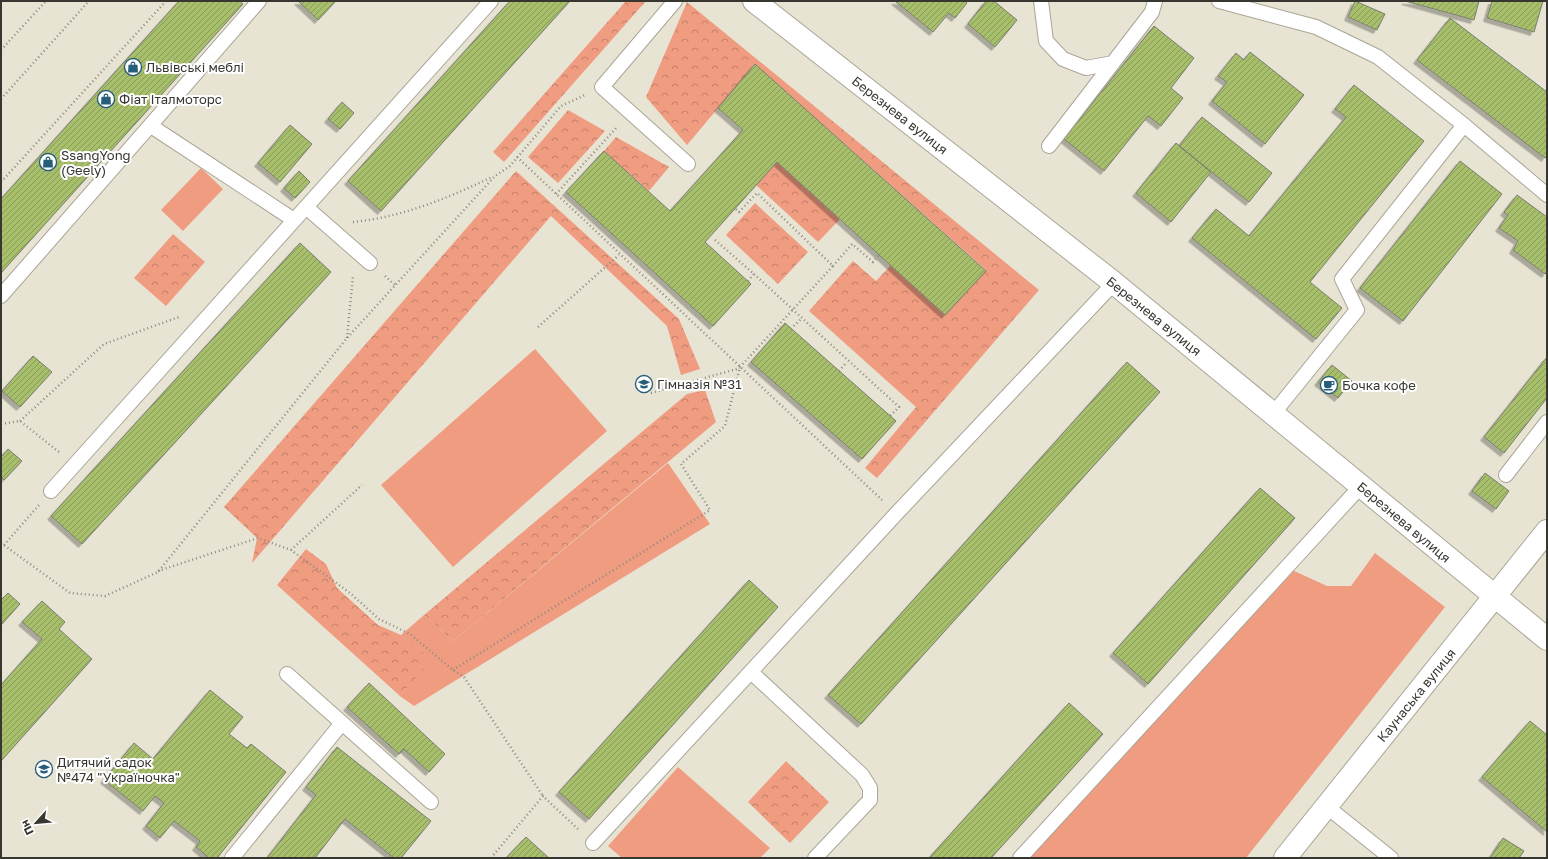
<svg xmlns="http://www.w3.org/2000/svg" width="1548" height="859" viewBox="0 0 1548 859" font-family="'Golos Text',sans-serif">
  <style>
    .grass { fill: #f09c81 }
    .park { fill: url(#park-crowns) }
    .building { fill: url(#building-hatch); stroke: #797e70; filter: url(#shadow) }
    .lines { fill: none; stroke-linecap: round; stroke-linejoin: round }
    .service-casing { stroke: #aaa596; stroke-width: 16 }
    .minor-casing { stroke: #aaa596; stroke-width: 24 }
    .tertiary-casing { stroke: #aaa596; stroke-width: 24 }
    .path { stroke: #8d8a7f; stroke-width: 2.5; stroke-dasharray: 1 3; stroke-linecap: butt }
    .service { stroke: #fff; stroke-width: 14 }
    .minor { stroke: #fff; stroke-width: 22 }
    .tertiary { stroke: #fff; stroke-width: 22 }
    .labels { text-anchor: middle; dominant-baseline: central; stroke-width: 4; stroke-linejoin: round; paint-order: stroke }
    .poi-label { font-size: 13px; fill: #383630; stroke: #fff; text-anchor: start }
    .street-label { font-size: 13px; fill: #383630; stroke: #fff }
  </style>
  <defs>
    <pattern id="park-crowns" width="20" height="18" patternUnits="userSpaceOnUse"><rect width="20" height="18" fill="#f09c81"/><path d="M2 6a3 3 0 1 1 6 0M12 15a3 3 0 1 1 6 0" fill="none" stroke="#c3806a"/></pattern>
    <pattern id="building-hatch" width="6" height="6" patternUnits="userSpaceOnUse"><rect width="6" height="6" fill="#a7be6a"/><path d="M-1 1l2-2M0 6l6-6M5 7l2-2" fill="none" stroke="#899b58"/></pattern>
    <filter id="shadow"><feDropShadow dx="-3.5" dy="3.5" stdDeviation="0" flood-color="#0004"/></filter>
  </defs>
  <rect width="100%" height="100%" fill="#e8e4d4"/>
  <path class="grass" d="M201,168L223,189L183,231L161,210Z
    M535,349L607,431L453,567L381,485Z
    M668,463L710,524L414,706L400,696L431,660L401,635L424,615L453,641Z
    M1375,553L1445,607L1246,858H1028L1292,570L1327,586H1351Z
    M678,767L770,848L760,858H622L608,846Z"/>
  <path class="park" d="M626,1H646L504,162L493,152Z
    M687,2L1039,290L877,478L865,468L916,407L809,311L853,261L876,281L891,265L945,314L986,270L755,64L687,145L646,97Z
    M568,110L605,131L558,183L528,157Z
    M616,137L669,167L649,191L604,151Z
    M777,162L840,219L818,242L756,185Z
    M516,171L679,319L700,369L681,375L667,326L551,216L252,563L257,538L224,507Z
    M755,203L808,252L778,284L726,235Z
    M173,234L205,262L166,306L134,278Z
    M705,390L716,422L453,641L424,615L687,394Z
    M306,549L326,564L337,588L378,625L401,635L432,660L400,696L277,585Z
    M786,761L829,802L790,843L748,802Z"/>
  <path class="building" d="M179,1H240L243,4L1,273V199Z
    M298,1H336L318,20Z
    M510,1H570L381,211L348,181Z
    M895,1H965L967,3L955,18L949,13L933,32Z
    M986,1H994L1017,20L995,47L968,24Z
    M1355,1L1385,14L1377,30L1348,17Z
    M1405,1H1479L1474,20Z
    M1492,1H1543L1534,32L1487,18Z
    M1450,18L1547,92V155L1545,158L1417,60Z
    M1154,26L1194,58L1171,88L1183,98L1161,126L1148,116L1104,171L1064,139Z
    M1250,52L1304,95L1265,144L1212,101L1227,82L1218,76L1236,53L1244,60Z
    M755,64L986,271L945,315L777,162L705,242L751,284L713,326L566,192L604,151L670,211L743,130L718,108Z
    M1354,85L1424,141L1310,282L1342,308L1316,339L1192,238L1216,209L1249,236L1346,117L1335,109Z
    M342,102L354,113L340,129L328,119Z
    M1202,117L1272,173L1249,202L1179,146Z
    M290,125L312,144L280,182L258,163Z
    M1176,143L1211,172L1171,222L1136,193Z
    M1460,161L1502,194L1403,321L1360,288Z
    M299,171L310,182L295,198L284,188Z
    M1517,195L1547,217V272L1545,274L1513,250L1518,241L1499,228L1508,215L1504,212Z
    M300,243L331,272L82,544L51,516Z
    M785,323L896,421L862,459L751,362Z
    M33,356L52,372L20,407L2,391Z
    M1547,357V398L1504,453L1484,437Z
    M1127,362L1160,392L861,724L828,695Z
    M1332,365L1352,381L1338,398L1318,382Z
    M8,449L22,461L4,480L1,477V457Z
    M1485,473L1509,491L1496,509L1472,491Z
    M1260,488L1295,518L1148,684L1113,653Z
    M749,580L778,607L589,819L559,792Z
    M8,593L20,604L1,625V600Z
    M42,601L65,622L59,629L92,659L1,761V685L42,639L22,622Z
    M369,683L445,754L429,772L404,749L399,754L347,707Z
    M210,690L243,717L229,734L247,748L251,744L286,772L217,858H209L196,847L200,841L174,821L160,838L146,826L164,803L155,796L143,811L104,780L134,743L153,759Z
    M1069,703L1103,734L1078,762L991,858H929Z
    M1530,721L1547,735V832L1482,777Z
    M337,747L431,821L401,858H394L345,819L315,858H267L316,795L306,787Z
    M526,837L549,858H506Z
    M1503,838L1524,851L1519,858H1490Z"/>
  <g class="lines">
    <g class="service-casing">
      <path id="service" d="M675,1L602,87L688,164
        M1041,1L1046,41L1063,59L1086,68L1113,63
        M1219,1L1316,27L1378,57L1464,125L1547,195
        M151,126L294,220
        M1049,146L1152,12L1155,1
        M306,207L370,263
        M1,296L259,1
        M1273,414L1357,310L1342,279L1464,125
        M1506,475L1547,422
        M51,491L491,1
        M751,672L862,775L870,788V800L815,858
        M287,674L431,802
        M1326,806L1391,858
        M593,843L896,514L1114,283
        M232,858L342,723
        M1020,858L1361,486"/>
    </g>
    <g class="minor-casing">
      <path id="minor" d="M1285,858L1547,531"/>
    </g>
    <g class="tertiary-casing">
      <path id="tertiary" d="M754,1L1114,283L1547,639"/>
    </g>
    <path class="path" d="M1,50L46,1
      M1,99L89,1
      M517,157L882,500
      M1,182L166,1
      M556,194L618,126
      M353,222C403,217 448,198 492,177
      M715,240L754,274L748,281
      M833,266L852,244L873,262L879,255
      M754,274L899,407L890,416
      M385,276L395,285
      M538,327L619,255
      M791,329L801,319
      M347,338L353,276
      M839,371L847,362
      M651,393L740,368
      M20,421L104,344L179,317
      M1,424L20,421L59,452
      M1,543L70,593L105,596L158,572L347,338L495,176L510,166L561,106L585,95
      M4,545L39,505
      M291,550L362,485
      M158,571L258,538L291,550L350,593L379,619L410,634L453,670L464,677L543,796
      M453,670L710,510L681,464L725,426L740,367L833,266L757,193L739,212L735,208
      M491,858L543,796L578,829"/>
    <use href="#service" class="service"/>
    <use href="#minor" class="minor"/>
    <use href="#tertiary" class="tertiary"/>
  </g>
  <defs>
    <g id="shop-ring" transform="scale(0.9)"><circle r="9.5" fill="#fff" stroke="#265d78" stroke-width="1.5"/><path d="M-5-2.5h2.3a2.7 3.5 0 0 1 5.4 0H5L5.5 6h-11ZM-1.5-2.5h3a1.5 2.3 0 0 0-3 0Z" fill="#265d78"/></g>
    <g id="school-ring" transform="scale(0.9)"><circle r="9.5" fill="#fff" stroke="#265d78" stroke-width="1.5"/><path d="M0-5L7-2L0 1L-7-2ZM-4 1L0 2.5L4 1V4Q0 6-4 4Z" fill="#265d78"/></g>
    <g id="cafe-ring" transform="scale(0.9)"><circle r="9.5" fill="#fff" stroke="#265d78" stroke-width="1.5"/><path d="M-5.5-4.5H6V0H3Q3 3.5 0 3.5H-2.5Q-5.5 3.5-5.5 0ZM3-3.2v2h1.7v-2ZM-6 4.5H4V6H-6Z" fill="#265d78"/></g>
  </defs>
  <g fill-rule="evenodd">
    <use href="#shop-ring" x="133" y="67"/>
    <use href="#shop-ring" x="106" y="99"/>
    <use href="#shop-ring" x="48" y="162"/>
    <use href="#school-ring" x="644" y="384"/>
    <use href="#cafe-ring" x="1329" y="385"/>
    <use href="#school-ring" x="44" y="769"/>
  </g>
  <g class="labels">
    <g class="poi-label">
      <text x="146" y="67">Львівські меблі</text>
      <text x="119" y="99">Фіат Італмоторс</text>
      <text x="61" y="155">SsangYong<tspan x="61" dy="15">(Geely)</tspan></text>
      <text x="657" y="384">Гімназія №31</text>
      <text x="1342" y="385">Бочка кофе</text>
      <text x="57" y="762">Дитячий садок<tspan x="57" dy="15">№474 "Україночка"</tspan></text>
    </g>
    <g class="street-label">
      <text transform="translate(900 115) rotate(38)">Березнева вулиця</text>
      <text transform="translate(1154 316) rotate(39)">Березнева вулиця</text>
      <text transform="translate(1404 522) rotate(40)">Березнева вулиця</text>
      <text transform="translate(1416 695) rotate(-51)">Каунаська вулиця</text>
    </g>
  </g>
  <rect width="1548" height="859" fill="none" stroke="#383630" stroke-width="4"/>
  <g transform="translate(36 823) rotate(243)" stroke="#ffffff" stroke-width="3" paint-order="stroke">
  <path d="M0-3L7 15L0 10L-7 15Z" fill="#383630"/>
  <text y="-6" font-size="11" font-weight="bold" text-anchor="middle" fill="#383630">Пн</text>
  </g>
</svg>
